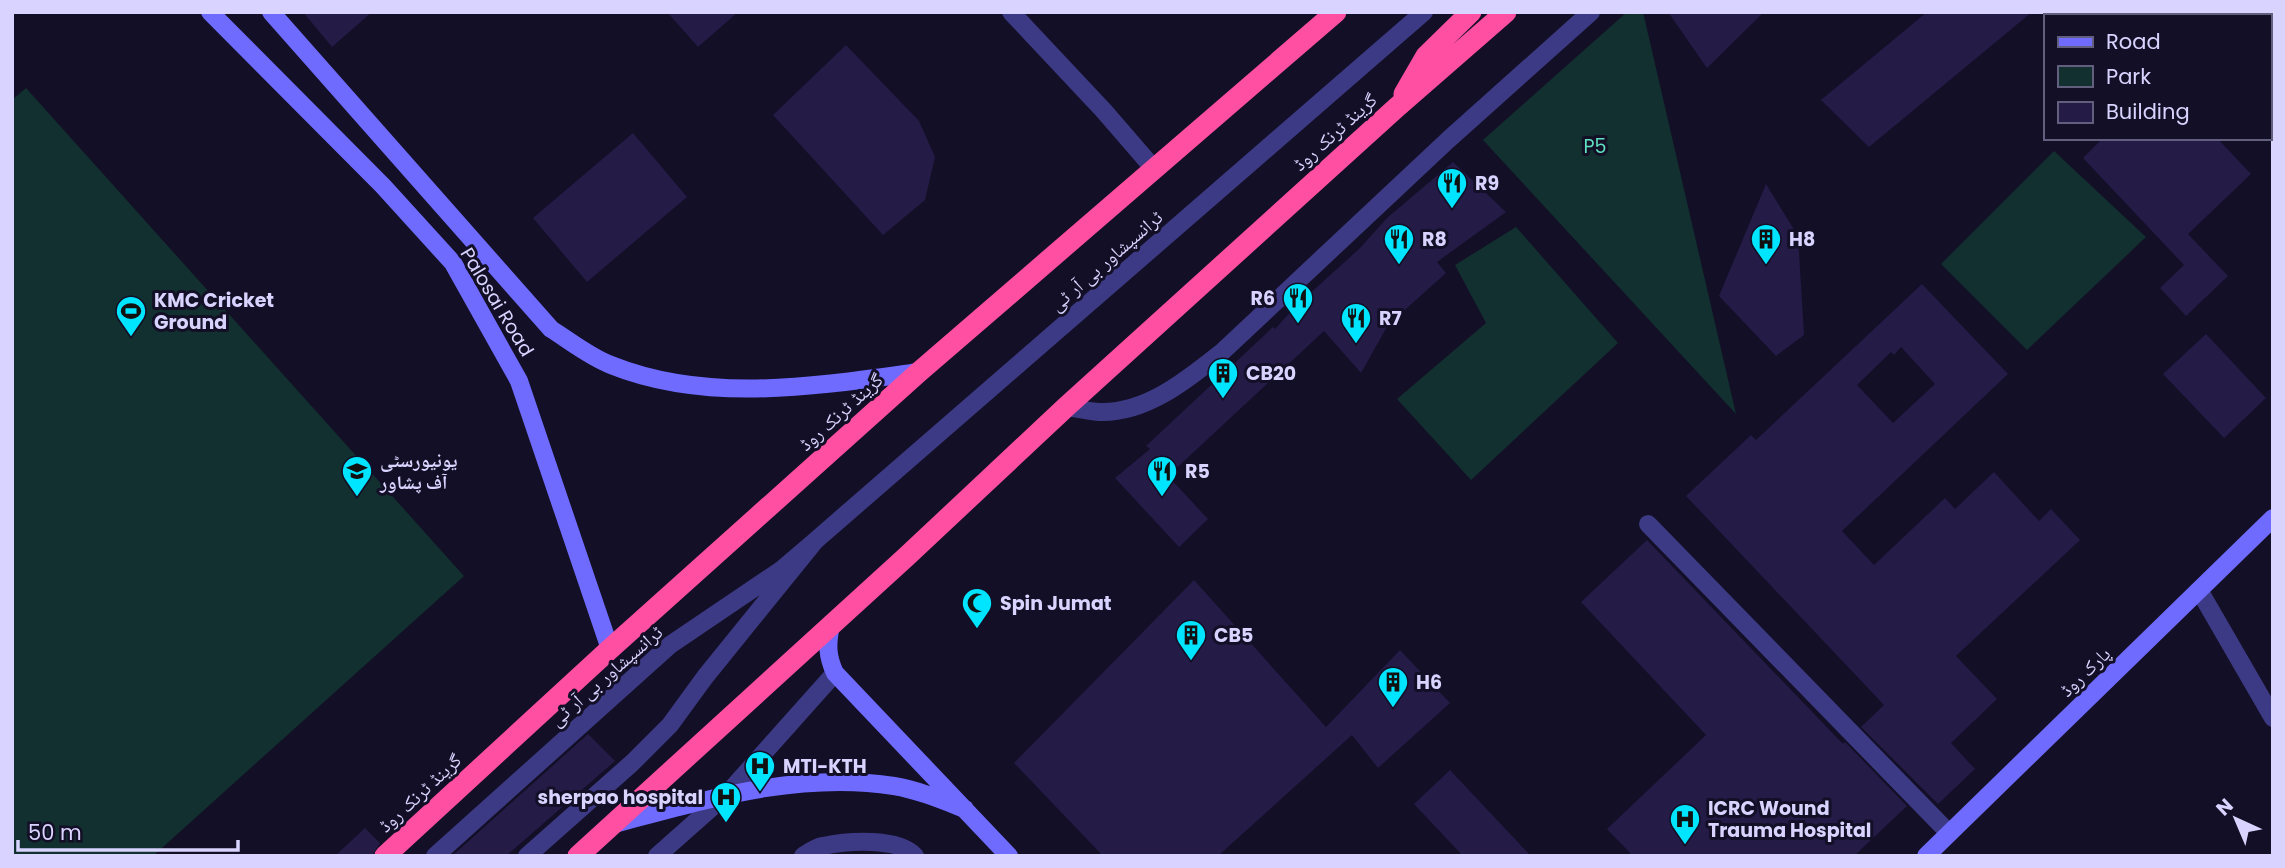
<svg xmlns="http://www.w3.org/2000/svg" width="2285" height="868" viewBox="0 0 2285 868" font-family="Poppins,'Noto Naskh Arabic',sans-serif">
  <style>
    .green { fill: #12302f }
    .building { fill: #241b47; fill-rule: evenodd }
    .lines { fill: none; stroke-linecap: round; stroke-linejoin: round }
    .lane { stroke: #3d3a85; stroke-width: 18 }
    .street { stroke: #3d3a85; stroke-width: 18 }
    .secondary { stroke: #6f6bff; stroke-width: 18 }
    .highway { stroke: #ff4fa3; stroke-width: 21 }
    .labels { text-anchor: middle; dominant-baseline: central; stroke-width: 6; stroke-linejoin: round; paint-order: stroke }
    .street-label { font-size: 19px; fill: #d9d4ff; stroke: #130f26 }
    .park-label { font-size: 19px; fill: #5fe0c0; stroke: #130f26 }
    .poi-label { font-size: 19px; font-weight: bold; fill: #d9d4ff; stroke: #130f26; text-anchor: start }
  </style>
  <rect width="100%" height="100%" fill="#130f26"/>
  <path class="green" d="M1627,12H1643L1736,414L1483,140Z
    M26,88L464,576L153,856H12V100Z
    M2054,151L2146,237L2027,350L1941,264Z
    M1516,227L1618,343L1471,480L1397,399L1486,323L1455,265Z"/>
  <path class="building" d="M303,12H372L332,47Z
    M667,12H738L698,47Z
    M1668,12H1764L1707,68Z
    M1927,12H2032L1869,147L1821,100Z
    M846,45L919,121L935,157L925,200L883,235L773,115Z
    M633,133L687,197L587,282L533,218Z
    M2103,138H2217L2251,174L2188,234L2228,276L2186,316L2160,288L2184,265L2083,158Z
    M1453,162L1506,212L1437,262L1446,273L1388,325L1361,373L1324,331L1168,476L1208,519L1179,547L1115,478L1150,449L1146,446L1273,327L1275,329L1294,308L1360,248L1387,218Z
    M1766,184L1798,236L1804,335L1776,356L1719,296Z
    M1922,284L2008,374L1842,531L1874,565L1945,498L1955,509L1994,472L2039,521L2051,509L2080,540L1956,656L1997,699L1951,743L1975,769L1938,804L1861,727L1884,705L1686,496L1751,435L1756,440ZM1901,347L1935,384L1893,423L1857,385L1891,352L1894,355Z
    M2206,334L2266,398L2224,438L2163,374Z
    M1647,540L1843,744L1845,742L1907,806L1854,856H1633L1607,829L1706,735L1581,602Z
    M1194,580L1326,727L1400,650L1450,703L1378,768L1352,735L1218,856H1103L1014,763Z
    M588,734L615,761L506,856H452Z
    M1450,770L1531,856H1463L1414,804Z
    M365,828L380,843L372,856H335Z"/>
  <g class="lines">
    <path class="lane" d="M1011,12L1104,111L1155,170
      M1648,524L1949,833
      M815,541L1424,12
      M435,856L670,645L781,570L815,541L705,677L670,725L632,763L527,856
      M657,856L728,793L835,673
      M803,856C809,852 816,847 823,846C847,841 898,837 915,856"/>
    <path class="street" d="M1066,407C1077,409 1088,411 1099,412C1146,414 1188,379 1222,352L1448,140L1591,12
      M2199,590L2273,718"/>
    <path class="secondary" d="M210,12L383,186L453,263L519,381L610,649
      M271,12L551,329C570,341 590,357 611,365C708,404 818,386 919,372
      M2210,12L2213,16
      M2269,17L2273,21
      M2269,71L2273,75
      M831,625C827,644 827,656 835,673L1009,856
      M614,824C705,800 798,771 894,786C918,790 942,800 965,809
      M1926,856L2273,518"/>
    <path class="highway" d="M1404,94L1426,56L1471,12
      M385,856L610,649L919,372L1336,12
      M578,856L906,557L1066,407L1396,108L1506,12"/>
  </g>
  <defs>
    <g id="restaurant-pin" transform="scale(1.575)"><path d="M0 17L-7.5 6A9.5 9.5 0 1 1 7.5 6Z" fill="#00e5ff" stroke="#130f26"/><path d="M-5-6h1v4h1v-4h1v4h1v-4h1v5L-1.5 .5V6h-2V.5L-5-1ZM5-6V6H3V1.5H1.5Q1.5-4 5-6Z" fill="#111"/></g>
    <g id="building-pin" transform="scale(1.575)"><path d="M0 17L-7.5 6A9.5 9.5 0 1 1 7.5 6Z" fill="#00e5ff" stroke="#130f26"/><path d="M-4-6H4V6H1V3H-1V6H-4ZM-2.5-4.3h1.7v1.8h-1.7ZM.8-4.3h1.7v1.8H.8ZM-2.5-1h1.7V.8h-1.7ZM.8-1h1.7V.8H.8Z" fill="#111"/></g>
    <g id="stadium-pin" transform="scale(1.575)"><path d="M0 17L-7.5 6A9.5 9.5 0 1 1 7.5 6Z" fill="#00e5ff" stroke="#130f26"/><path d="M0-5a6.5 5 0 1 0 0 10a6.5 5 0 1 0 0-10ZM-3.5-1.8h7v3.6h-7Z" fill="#111"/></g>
    <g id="university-pin" transform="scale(1.575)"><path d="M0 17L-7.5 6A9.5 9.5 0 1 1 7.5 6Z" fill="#00e5ff" stroke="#130f26"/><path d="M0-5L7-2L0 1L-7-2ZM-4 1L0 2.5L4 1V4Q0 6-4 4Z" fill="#111"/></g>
    <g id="mosque-pin" transform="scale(1.575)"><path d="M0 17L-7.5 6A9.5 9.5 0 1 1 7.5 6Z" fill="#00e5ff" stroke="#130f26"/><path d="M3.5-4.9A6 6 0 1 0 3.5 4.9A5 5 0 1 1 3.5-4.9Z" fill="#111"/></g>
    <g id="hospital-pin" transform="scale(1.575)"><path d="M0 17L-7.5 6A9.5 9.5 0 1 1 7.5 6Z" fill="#00e5ff" stroke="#130f26"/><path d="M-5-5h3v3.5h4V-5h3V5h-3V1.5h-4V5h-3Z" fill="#111"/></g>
  </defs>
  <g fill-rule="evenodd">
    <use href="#restaurant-pin" x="1452" y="183"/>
    <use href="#restaurant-pin" x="1399" y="239"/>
    <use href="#building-pin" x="1766" y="239"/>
    <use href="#restaurant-pin" x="1298" y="298"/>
    <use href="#stadium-pin" x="131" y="311"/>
    <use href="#restaurant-pin" x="1356" y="318"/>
    <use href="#building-pin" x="1223" y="373"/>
    <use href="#university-pin" x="357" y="471"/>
    <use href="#restaurant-pin" x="1162" y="471"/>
    <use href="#mosque-pin" x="977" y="603"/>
    <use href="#building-pin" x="1191" y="635"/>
    <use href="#building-pin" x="1393" y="682"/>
    <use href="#hospital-pin" x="760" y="766"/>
    <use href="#hospital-pin" x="726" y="797"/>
    <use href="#hospital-pin" x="1685" y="819"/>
  </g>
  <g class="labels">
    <g class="street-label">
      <text transform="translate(1335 132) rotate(-42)">گرینڈ ٹرنک روڈ</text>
      <text transform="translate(1106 261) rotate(-41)">ٹرانسپشاور بی آر ٹی</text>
      <text transform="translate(497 302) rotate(59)">Palosai Road</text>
      <text transform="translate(841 412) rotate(-42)">گرینڈ ٹرنک روڈ</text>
      <text transform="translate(2085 672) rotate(-44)">پارک روڈ</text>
      <text transform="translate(606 676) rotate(-41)">ٹرانسپشاور بی آر ٹی</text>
      <text transform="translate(420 793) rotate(-43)">گرینڈ ٹرنک روڈ</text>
    </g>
    <g class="park-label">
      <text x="1595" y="146">P5</text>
    </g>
    <g class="poi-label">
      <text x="1475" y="183">R9</text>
      <text x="1422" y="239">R8</text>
      <text x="1789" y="239">H8</text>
      <text x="1275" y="298" text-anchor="end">R6</text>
      <text x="154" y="300">KMC Cricket<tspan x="154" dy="22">Ground</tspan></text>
      <text x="1379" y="318">R7</text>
      <text x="1246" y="373">CB20</text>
      <text x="380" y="460">یونیورسٹی<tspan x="380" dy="22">آف پشاور</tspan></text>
      <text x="1185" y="471">R5</text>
      <text x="1000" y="603">Spin Jumat</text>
      <text x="1214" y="635">CB5</text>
      <text x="1416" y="682">H6</text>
      <text x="783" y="766">MTI-KTH</text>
      <text x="703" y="797" text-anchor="end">sherpao hospital</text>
      <text x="1708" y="808">ICRC Wound<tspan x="1708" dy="22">Trauma Hospital</tspan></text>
    </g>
  </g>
  <rect width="2285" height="868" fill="none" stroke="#d9d4ff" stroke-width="28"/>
  <rect x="2044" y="14" width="228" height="126" fill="#130f26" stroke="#625e7d" stroke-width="2"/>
  <rect x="2058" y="37" width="35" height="10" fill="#6f6bff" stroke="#625e7d" stroke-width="2"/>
  <text x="2106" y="49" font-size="21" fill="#d9d4ff">Road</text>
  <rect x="2058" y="66" width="35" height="21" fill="#12302f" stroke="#625e7d" stroke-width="2"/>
  <text x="2106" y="84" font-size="21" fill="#d9d4ff">Park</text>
  <rect x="2058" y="102" width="35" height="21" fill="#241b47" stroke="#625e7d" stroke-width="2"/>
  <text x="2106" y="119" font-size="21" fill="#d9d4ff">Building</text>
  <g transform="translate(2236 819) rotate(316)" stroke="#130f26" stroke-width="5" paint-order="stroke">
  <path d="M0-5L12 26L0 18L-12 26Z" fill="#d9d4ff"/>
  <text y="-10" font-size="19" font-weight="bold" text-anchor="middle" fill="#d9d4ff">N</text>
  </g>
  <path d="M18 840v10h220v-10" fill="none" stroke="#d9d4ff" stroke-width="3.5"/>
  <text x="28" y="840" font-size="21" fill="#d9d4ff" stroke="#130f26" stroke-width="5" paint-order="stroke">50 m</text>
</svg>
